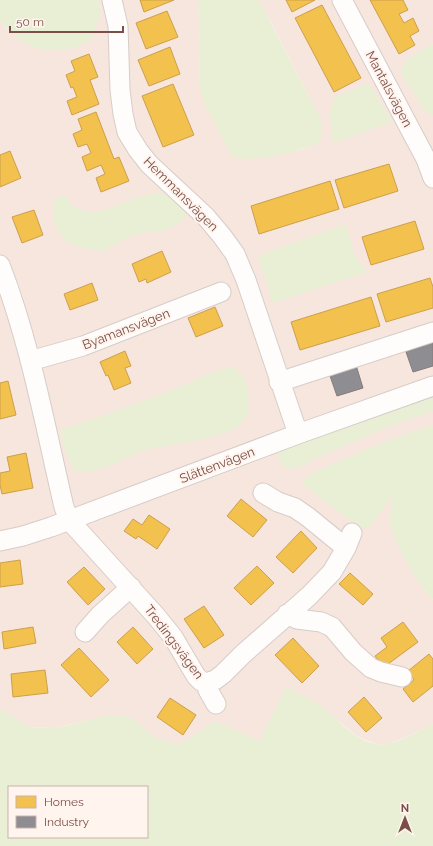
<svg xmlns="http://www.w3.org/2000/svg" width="433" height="846" viewBox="0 0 433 846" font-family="Raleway,sans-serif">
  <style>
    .residential { fill: #f6e6dd }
    .green { fill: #e9efd5; fill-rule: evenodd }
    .homes { fill: #f2c14e; stroke: #ce9f4c }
    .industry { fill: #8d8d92; stroke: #887a7c }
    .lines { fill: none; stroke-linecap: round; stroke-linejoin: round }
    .minor-casing { stroke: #d7ccc8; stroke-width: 21 }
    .minor { stroke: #fefdfc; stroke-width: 19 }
    .labels { text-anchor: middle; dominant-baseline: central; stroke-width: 4; stroke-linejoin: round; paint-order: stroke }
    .street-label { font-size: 13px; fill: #7b4f47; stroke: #fff5ee }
  </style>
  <rect width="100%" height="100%" fill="#f8f1ec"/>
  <path class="residential" d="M98,0H198L200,49L199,83L231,156L263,158L300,150L315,145L322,122L273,26L262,6L257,0H433V43L406,60L415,94L422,107L433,116V461L390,509L397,542L424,590L433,600V724L406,737L387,744H376L357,736L317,703L260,741L247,735H195L184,742L175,744L156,738L135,720H89L53,728L29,727L0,709V21L9,32L101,8Z"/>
  <path class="green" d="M0,0H98C99,3 101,6 100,9C100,15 95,34 91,39C81,51 45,53 31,46C19,41 9,31 0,21Z
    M198,0H257L262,6L322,122V137L315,145L284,154L263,158L242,159L231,156L226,145L204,103L199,83L200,49Z
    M433,43V116H432L422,107L415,94L405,81L401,71L406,60Z
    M369,83L392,122L333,143C331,128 326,107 337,96Z
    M161,193L179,201L187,211L181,223L161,231L137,233L103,251L83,248L66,242L56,228L54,221L53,204L55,199L64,195L74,207L88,212L105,210L144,195Z
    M346,224L354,255L367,272L273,303L258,256Z
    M232,367C252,379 249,396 248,416L238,427L219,435L198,440L144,450L108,467L91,471H76C66,457 63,446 60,430C96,418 131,406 167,392C188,383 209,372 232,367Z
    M433,393V411L382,429L318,457L297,468L291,469L283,466L277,457L279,451Z
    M433,425V600C418,584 393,543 390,522C389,512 392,503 394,494L368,528L359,527L303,484V480C313,472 326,467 338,462C369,448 401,435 433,425Z
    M286,687C296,692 307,697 316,703C338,716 356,747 385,744C399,743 420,730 433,724V846H0V709L29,727L39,728H53L69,725L108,715H124L135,720L156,738L175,744L184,742L215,721L260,741ZM9,787H147V837H9Z"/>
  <path class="homes" d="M140,0H174L144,12Z
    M286,0H315L292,12Z
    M370,0H403L408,10L399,14L404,23L413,18L419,31L410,36L415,45L399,54Z
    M322,5L361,78L334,92L295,18Z
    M167,11L178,37L146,49L136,23Z
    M170,47L180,74L149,86L138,60Z
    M89,54L98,77L90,80L99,104L72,115L67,101L77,97L73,87L71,88L66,75L75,71L71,61Z
    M173,84L194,135L163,147L142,96Z
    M96,112L114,159L119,157L129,181L101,192L96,178L105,174L101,165L87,171L82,157L91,153L87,144L78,147L73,134L82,130L78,119Z
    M10,151L21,178L0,187V155Z
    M389,164L398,191L344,208L335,180Z
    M330,181L339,209L259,234L251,206Z
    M34,210L43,235L22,243L12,217Z
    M415,221L424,249L371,265L362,237Z
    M162,251L171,272L147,283L146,279L139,282L132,264Z
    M430,278L433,287V308L386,322L377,294Z
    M92,283L98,300L70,310L64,294Z
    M371,297L380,326L300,350L291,322Z
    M215,307L223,326L196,337L188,318Z
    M125,351L131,366L125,368L131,383L114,390L108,375L106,376L100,362Z
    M8,381L16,415L0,419V383Z
    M26,453L33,488L2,494L0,485V473L10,471L7,457Z
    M241,499L267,520L253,537L227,516Z
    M149,515L170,529L157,549L138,536L136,539L124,531L133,519L142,525Z
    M301,531L317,548L293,573L276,557Z
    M20,560L23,584L0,587V563Z
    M257,566L274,583L251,605L234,588Z
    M84,567L105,589L88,605L67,582Z
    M350,573L373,594L363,605L339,584Z
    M204,606L224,635L204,648L184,619Z
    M403,622L418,642L384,667L375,656L387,647L381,638Z
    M33,627L36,643L4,649L2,632Z
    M133,627L153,649L137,664L117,642Z
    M293,638L319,666L302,683L275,655Z
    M79,648L109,680L91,697L61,665Z
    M429,654L433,659V686L413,702L403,689L414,680L408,671Z
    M45,670L48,693L13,697L11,674Z
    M364,697L382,718L366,732L348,712Z
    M170,698L196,715L183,735L157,717Z"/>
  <path class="industry" d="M433,342V366L413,372L405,349Z
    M356,365L363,388L337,396L329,373Z"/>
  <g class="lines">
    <g class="minor-casing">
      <path id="minor" d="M112,0L118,26L120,90L123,114L127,132L138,150L149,164L206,217L222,236L235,254L246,280L298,434
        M342,0L409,127L426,159L433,178
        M0,265C30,342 45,426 64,507L69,520L156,616L173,637L196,676L201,681L206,683L215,680L223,674L243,654L309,596L332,572L346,548L352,533
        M30,361L83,346L221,292
        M279,382L433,332
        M263,493L278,502L295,508L308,517L346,548
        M0,541L23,536L51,527L298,434L433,386
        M287,614L297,619L321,622L332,627L353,652L371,668L381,672L402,677
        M85,632L100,615L131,587
        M206,683L208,690L216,704"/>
    </g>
    <use href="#minor" class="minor"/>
  </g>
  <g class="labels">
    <g class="street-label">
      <text transform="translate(389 89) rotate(62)">Mantalsvägen</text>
      <text transform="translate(181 194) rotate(45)">Hemmansvägen</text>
      <text transform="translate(126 329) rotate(-21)">Byamansvägen</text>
      <text transform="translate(217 465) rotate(-21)">Slättenvägen</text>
      <text transform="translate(174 642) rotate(53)">Tredingsvägen</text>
    </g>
  </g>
  <rect x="8" y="786" width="140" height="52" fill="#fff5ee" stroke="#cab3ab"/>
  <rect x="16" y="796" width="20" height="12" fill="#f2c14e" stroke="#cab3ab"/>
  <text x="44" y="806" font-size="12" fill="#7b4f47">Homes</text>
  <rect x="16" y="816" width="20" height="12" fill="#8d8d92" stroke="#cab3ab"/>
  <text x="44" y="826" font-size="12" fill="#7b4f47">Industry</text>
  <g transform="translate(405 818)" stroke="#fff5ee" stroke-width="3" paint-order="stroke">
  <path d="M0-3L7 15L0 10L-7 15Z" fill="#7b4f47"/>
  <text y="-6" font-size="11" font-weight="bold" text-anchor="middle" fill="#7b4f47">N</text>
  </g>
  <path d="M10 26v6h113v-6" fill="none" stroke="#7b4f47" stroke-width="2"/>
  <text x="16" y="26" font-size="12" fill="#7b4f47" stroke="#fff5ee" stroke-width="3" paint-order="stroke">50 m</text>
</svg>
